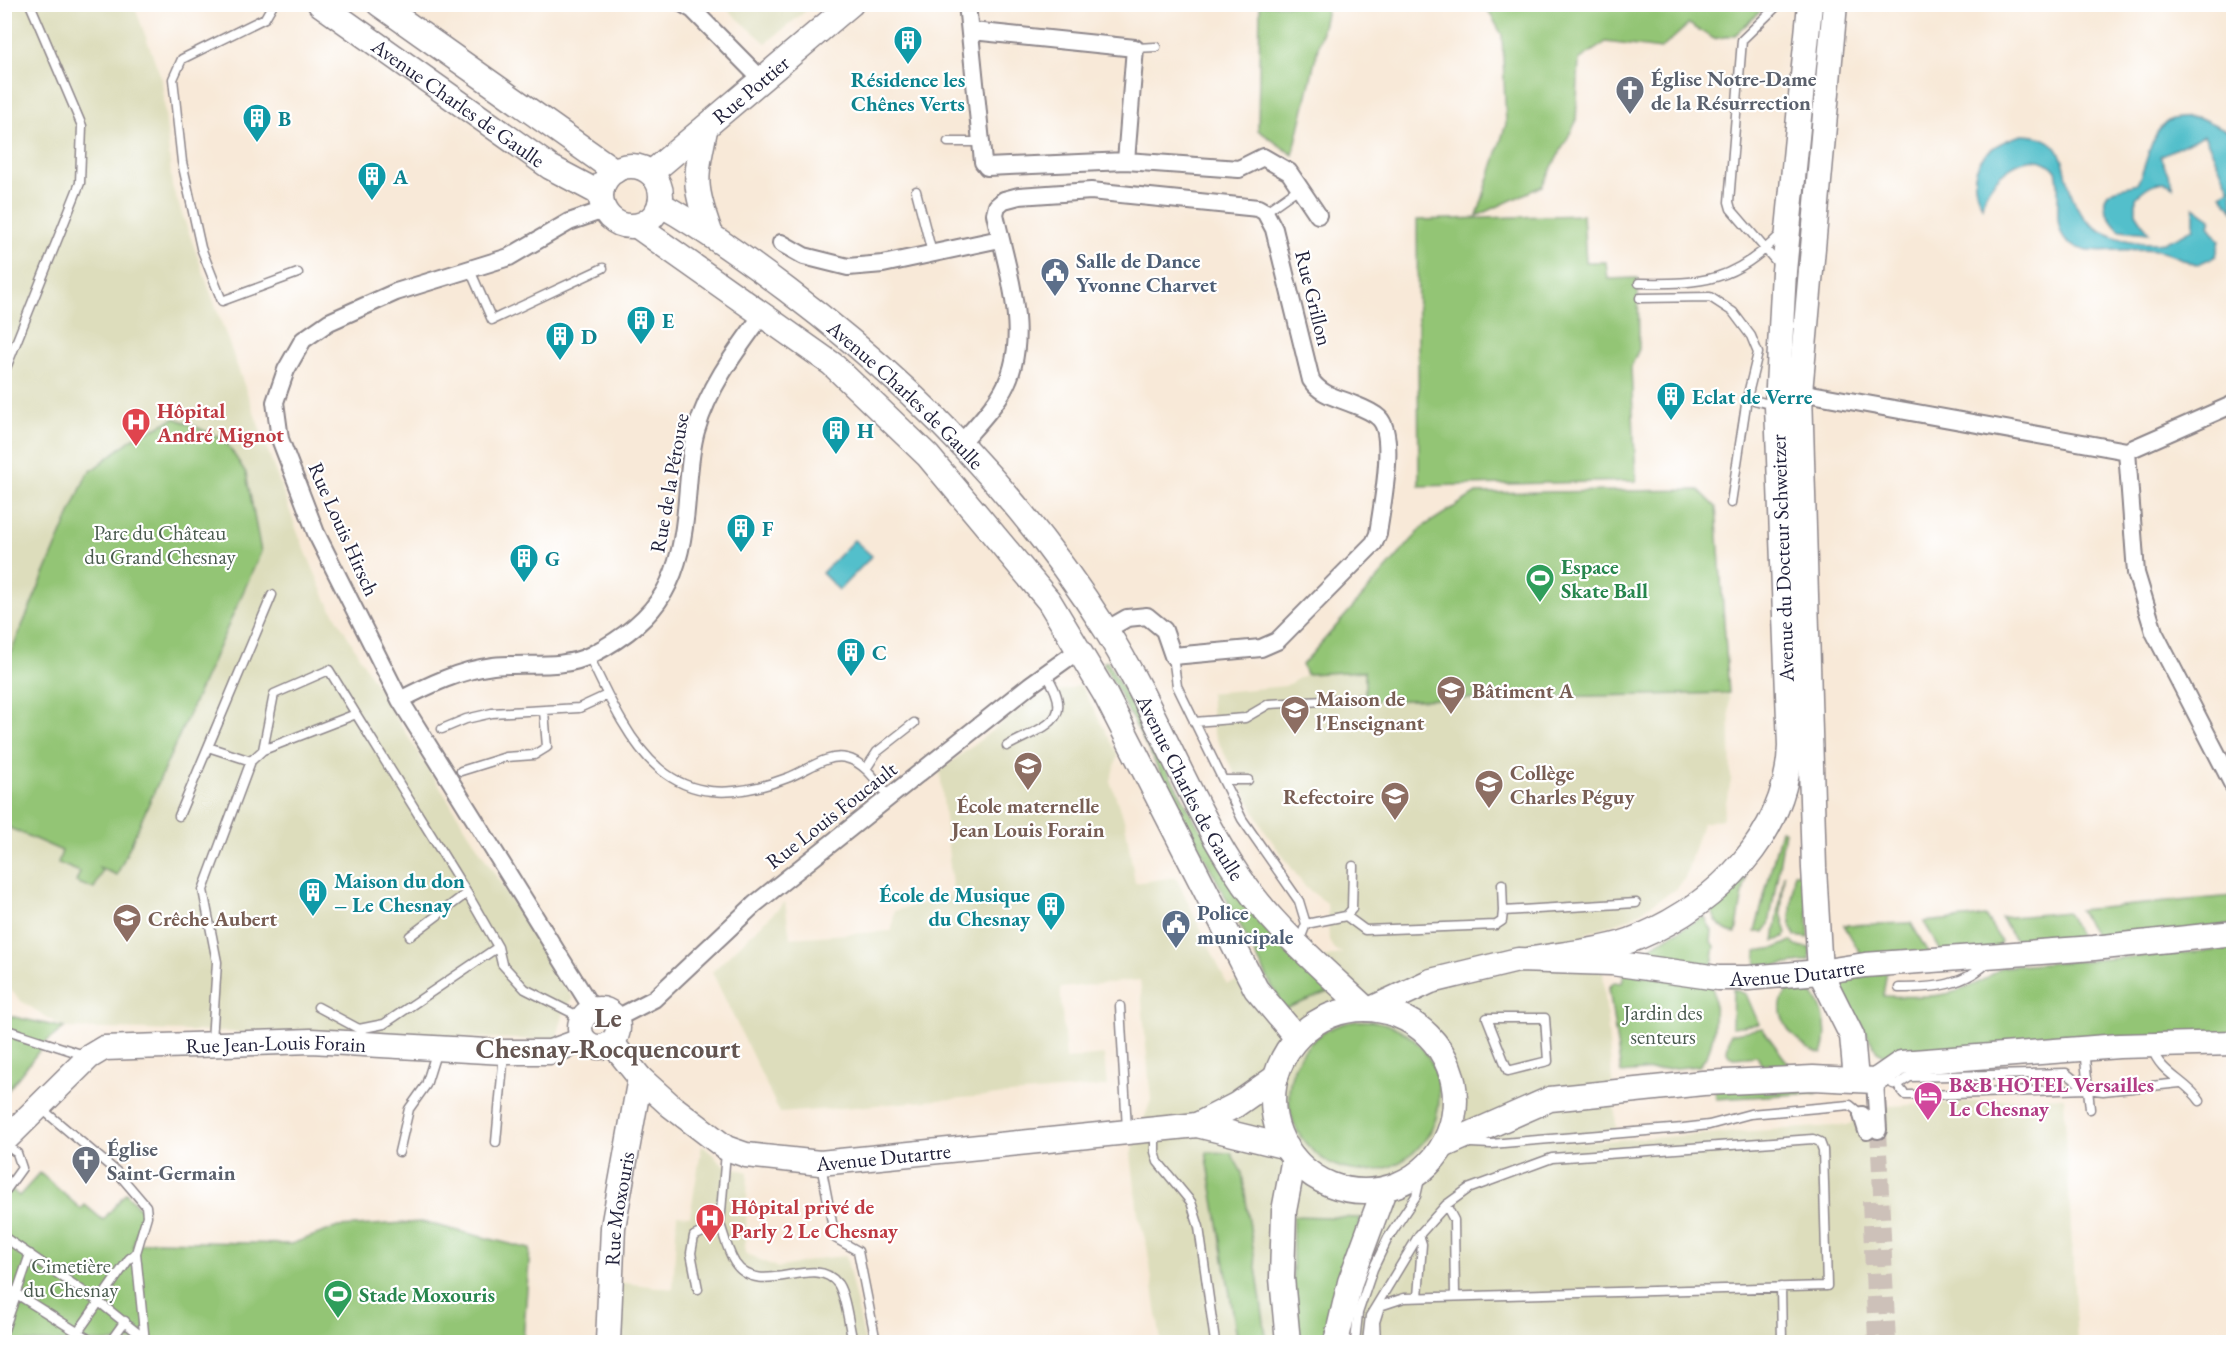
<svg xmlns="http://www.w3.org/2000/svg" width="2238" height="1347" viewBox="0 0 2238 1347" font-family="'EB Garamond',serif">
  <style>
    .built { fill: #ddddbc }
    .green { fill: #93c575; stroke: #5a7458; stroke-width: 1.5 }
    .water { fill: #52bfcb; stroke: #3a7083; stroke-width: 1.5 }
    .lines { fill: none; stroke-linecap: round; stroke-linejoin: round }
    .street-tunnel { stroke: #cdc1b9; stroke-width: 16; stroke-dasharray: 16 8; stroke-linecap: butt }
    .lane-casing { stroke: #8d868a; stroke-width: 11 }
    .street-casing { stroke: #8d868a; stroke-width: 20 }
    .secondary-casing { stroke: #8d868a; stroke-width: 27 }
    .lane { stroke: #fff; stroke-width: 8 }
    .street { stroke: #fff; stroke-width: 16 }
    .secondary { stroke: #fff; stroke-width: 24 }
    .labels { text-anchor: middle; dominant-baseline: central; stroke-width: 4.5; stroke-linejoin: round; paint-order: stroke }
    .worship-label { font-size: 21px; font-weight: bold; fill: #5b616d; stroke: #fff; text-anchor: start }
    .culture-label { font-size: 21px; font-weight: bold; fill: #0d838f; stroke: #fff; text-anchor: start }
    .street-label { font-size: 21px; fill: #22223b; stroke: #fff }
    .service-label { font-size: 21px; font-weight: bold; fill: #4e5e75; stroke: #fff; text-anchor: start }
    .health-label { font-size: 21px; font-weight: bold; fill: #be3a42; stroke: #fff; text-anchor: start }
    .park-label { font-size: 21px; fill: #4a5b4f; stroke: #fff }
    .leisure-label { font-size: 21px; font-weight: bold; fill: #27864d; stroke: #fff; text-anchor: start }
    .education-label { font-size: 21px; font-weight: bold; fill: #785e54; stroke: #fff; text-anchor: start }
    .hotel-label { font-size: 21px; font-weight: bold; fill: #b23c85; stroke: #fff; text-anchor: start }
    .district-label { font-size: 27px; font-weight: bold; fill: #645551; stroke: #fff }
  </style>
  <rect width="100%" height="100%" fill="#fff"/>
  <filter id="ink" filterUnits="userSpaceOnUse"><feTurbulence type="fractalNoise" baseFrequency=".0167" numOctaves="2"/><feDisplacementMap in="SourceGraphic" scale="12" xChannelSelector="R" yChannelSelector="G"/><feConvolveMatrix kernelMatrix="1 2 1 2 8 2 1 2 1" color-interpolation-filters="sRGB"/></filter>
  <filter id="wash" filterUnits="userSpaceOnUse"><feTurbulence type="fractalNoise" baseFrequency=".008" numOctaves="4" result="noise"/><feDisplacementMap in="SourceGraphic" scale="24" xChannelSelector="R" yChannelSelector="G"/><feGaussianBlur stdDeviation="1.35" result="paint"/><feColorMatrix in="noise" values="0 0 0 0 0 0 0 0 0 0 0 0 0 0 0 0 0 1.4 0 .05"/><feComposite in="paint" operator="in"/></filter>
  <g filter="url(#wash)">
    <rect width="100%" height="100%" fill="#f8e9d8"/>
    <path class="built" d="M5,5H134L162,80L172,186L297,531L327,601L382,695L573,998L565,1009L556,1040L64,1028L21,1001L5,984Z
      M722,5H813L766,43Z
      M1365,671L1366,701L1729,693L1731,781L1722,819L1702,823L1685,878L1677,888L1629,919L1584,934L1600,938L1617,1137L1553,1144L1849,1125L1870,1107L2064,1097L2077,1342H1161L1147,1246L1138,1214L1131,1154L1151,1100L1140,980L1060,988L1066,1059L1104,1055L1107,1086L780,1113L712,972L785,902L790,938L892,931L894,911L953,895L940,771L1034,698L1081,685L1118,755L1110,781L1125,822L1135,883L1176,877L1227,984L1343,953L1335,951L1329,941L1327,903L1306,888L1264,830L1213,732L1210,693L1285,686L1306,674Z
      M702,1145L723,1164L748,1172L745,1253L778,1268L823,1258L846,1256L865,1342H615L617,1282L673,1289L677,1215L690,1216Z"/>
    <path class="green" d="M1260,5H1328L1293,155L1258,130Z
      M1485,5H1767L1735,35L1714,39L1689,24L1661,49L1606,42L1579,60L1576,122L1542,186L1477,216L1506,124L1502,35Z
      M1583,215L1586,262H1606L1608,279L1638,278L1639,349L1631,367L1636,481L1419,486L1417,220Z
      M175,418L224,439L246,473L261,552L117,875L98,867L102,871L94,889L76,882L80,872L58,863L62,851L5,826V666L87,474L132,439Z
      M1699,490L1716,507L1729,693L1365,701V671L1306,674L1302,665L1424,526L1476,493Z
      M1107,661L1197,824L1332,991L1284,1009L1103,663Z
      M1781,830L1785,831L1769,925L1764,932H1755Z
      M1794,873H1806L1809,938L1795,936L1790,923Z
      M1784,874L1781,913L1787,933L1784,938L1774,941Z
      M1746,876L1736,933C1722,932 1717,922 1711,911Z
      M2233,896V925L2097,939L2079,910Z
      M2067,912L2081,939L2018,945L2001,918Z
      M1704,916L1712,931L1711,942L1715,946L1712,965L1643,951Z
      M1985,916L2001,941L1997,951L1942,953L1924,922Z
      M1911,923L1929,954L1863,958L1844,925Z
      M1791,941L1796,946L1810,948V961L1757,968L1756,951L1776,948Z
      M2233,949V1032L1888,1058L1877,1052L1836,980L1887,970L1883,996C1934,997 1960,999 2002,967Z
      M1624,973L1713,985C1715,1009 1718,1047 1699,1066L1621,1073L1609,988L1614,982L1622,983Z
      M1795,986C1824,988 1831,1033 1822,1054C1795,1048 1761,1005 1795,986Z
      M1733,989L1746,994L1759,1024L1732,1027Z
      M5,1015L64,1028L46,1042L5,1094Z
      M1289 1096a75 75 0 1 1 150 0a75 75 0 1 1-150 0Z
      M1762,1028L1790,1066L1764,1070L1757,1056L1734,1058L1729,1056L1727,1051L1730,1034Z
      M1715,1090H1815L1817,1093L1716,1099Z
      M1206,1152L1231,1153L1242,1173L1267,1342H1238Z
      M40,1173L81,1209L85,1205L103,1220L126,1193L142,1211L133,1246L155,1241L291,1244L338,1227L423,1222L530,1249L523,1342H5L4,1183L19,1196Z
      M1293,1216L1361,1218L1326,1342H1298L1293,1279Z"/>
    <path class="water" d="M2198,117L2233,133V211L2221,194L2230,189L2204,135L2160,156L2174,187C2159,178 2148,185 2136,197V213L2149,233L2120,230C2111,222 2094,198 2114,190C2121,187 2130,187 2137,184C2148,165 2149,131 2170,120C2177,117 2190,118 2198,117Z
      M2022,135C2076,135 2058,179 2080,212C2096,237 2137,246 2164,242C2174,240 2185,233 2194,228V207L2211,219L2209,226L2220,241L2216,256L2196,265C2183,260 2171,253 2157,250C2132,245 2073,262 2062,235C2053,215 2062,191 2056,171C2032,140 1987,178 1982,206C1962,168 1986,145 2022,135Z
      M854,540L872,556L839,590L822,573Z"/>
  </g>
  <g filter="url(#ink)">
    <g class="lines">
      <path class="street-tunnel" d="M1878,1130L1888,1342
        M1870,1201L1876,1342"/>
      <g class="lane-casing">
        <path id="lane" d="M273,4L265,18L182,59L173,79L182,162L201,248L222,301L298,273
          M1779,4L1742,40L1729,202L1731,209L1780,266
          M1135,48L1156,47
          M948,142H981
          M916,191L932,253
          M1265,212L1299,188
          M470,270L492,320L603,268
          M1639,283C1704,284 1734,282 1782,233
          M1640,298L1710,297L1733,312L1751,336L1758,353L1747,398L1731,503
          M4,373L80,183L82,126L30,4
          M1747,398L1776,406
          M589,656C633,750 668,823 787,778C804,772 828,753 846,758C865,762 878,783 889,797
          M1173,656L1177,686L1242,819L1299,901L1306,924L1299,942
          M1194,722L1245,718L1269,704L1360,699
          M442,729L466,719L492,713L579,708L607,695
          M1007,746C1045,725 1077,722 1046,674
          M208,747L272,595
          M263,750L274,694L329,670L356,714
          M866,769L877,752L914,723
          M461,771L506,757L534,755L547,747L544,711
          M1223,780H1248
          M179,816L208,747L251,761
          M1353,866L1352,909L1346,916L1365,930L1496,925L1502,921L1503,911L1636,903
          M1502,884L1503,911
          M1306,924L1346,916
          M410,936L467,893
          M1899,988C1933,988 1966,986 1990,960
          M1120,1006L1127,1129
          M318,1007L359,1029L384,1024L498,947
          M1487,1018H1545L1548,1061L1508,1071Z
          M4,1029L87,1056
          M212,1041L217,962L203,890L251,761L263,750L356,714L467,893L498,947L502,964L525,989L582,1018
          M2152,1048C2160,1074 2186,1080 2200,1101
          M2084,1049L2090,1109
          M1893,1084L1897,1085L1910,1077L2066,1073L2086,1089
          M1897,1085L1905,1095H1928L2086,1089L2103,1091L2180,1083
          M42,1109L117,1172L146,1206L147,1216L136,1253L145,1342
          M1155,1130V1152L1158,1162L1191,1202L1199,1227L1215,1342
          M496,1142L504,1053
          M1471,1143L1491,1144L1683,1128L1709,1125L1750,1114L1850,1105L1862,1115
          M4,1144L17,1153L22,1168L4,1193
          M399,1152L409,1109L426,1085L437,1050
          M821,1165L835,1238L858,1251L876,1342
          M1446,1205L1454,1220L1455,1296
          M720,1224C724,1236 728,1252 735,1263C760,1300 815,1252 838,1284C846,1296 849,1327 853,1342
          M4,1237L99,1302L144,1338
          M4,1286L93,1342
          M1781,1287L1782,1342
          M698,1289L691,1253L694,1236L720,1224L726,1152
          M1418,1297L1422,1244L1419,1235
          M4,1330L30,1254
          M71,1342L129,1259L136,1253
          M110,1342L125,1321
          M1355,1342L1358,1313L1373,1269L1388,1238L1416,1196L1422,1170
          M1367,1342L1370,1316L1419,1235L1446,1205L1468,1189L1552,1158L1813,1139L1820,1142L1823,1150L1827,1286L1404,1298L1380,1306L1375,1322L1376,1342"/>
      </g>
      <g class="street-casing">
        <path id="street" d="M683,4L693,10L762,80
          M967,4L983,162L987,167L1126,161L1239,169L1263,157L1289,172L1318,215
          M972,31L1135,48L1126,161
          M781,243L804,256L848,267L883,264L1000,239
          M1800,392L2127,451
          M961,443C974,428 988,414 999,397C1035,344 1007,271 995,214L997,206L1004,200L1019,196L1091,191L1258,208L1265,212L1274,229L1311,380C1320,394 1335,397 1350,403C1360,407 1372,411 1379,418C1397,435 1381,510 1378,534L1374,543L1277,641L1261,648L1173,656L1164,630L1147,616L1127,618L1106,630
          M2127,451L2136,573L2154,632L2234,787
          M2127,451L2234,404
          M400,700C429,685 460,670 493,666C525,662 562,670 591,655C664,617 681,577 687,499C689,477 690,452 696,431C709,386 736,351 763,314
          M593,1010L400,700L316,533L280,439L275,402L286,370L303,340L329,322L396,292L509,257L569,222L604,210
          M615,1019L654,999L755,904L1030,685L1079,650
          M1875,1081L1878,1130
          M1862,1115L1867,1131"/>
      </g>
      <g class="secondary-casing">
        <g id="secondary">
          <path id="s1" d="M320,4L550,167L601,194"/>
          <path d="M379,4L615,171"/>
          <path d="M1835,4L1800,392L1814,868L1820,972L1852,1036L1856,1079"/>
          <path d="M705,130C695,179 693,185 710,232"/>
          <circle cx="631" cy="196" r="30"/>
          <path id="s2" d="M651,173L851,4"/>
          <path id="s3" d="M660,204C706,230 746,259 787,290C912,384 1022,497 1106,630C1154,706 1184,790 1232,866C1266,921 1319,965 1366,1009"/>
          <path d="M637,226L832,364L928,456L1049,601L1105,694L1256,989L1297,1038"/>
          <path d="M1532,959C1567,953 1607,951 1639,937C1718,903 1787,835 1790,746L1777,406L1784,271L1810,4"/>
          <circle cx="599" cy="1028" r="19"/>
          <path id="s4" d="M1371,1009L1431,981L1518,960L1612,963L1718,978H1748L1820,972L1865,965L2094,948L2234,933"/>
          <circle cx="1364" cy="1100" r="91"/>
          <path id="s5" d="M612,1043L640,1078L670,1105L726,1148L746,1155L820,1163L1197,1125L1287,1147"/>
          <path d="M1197,1125L1236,1105L1276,1077"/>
          <path id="s6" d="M4,1141L89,1057L104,1048L311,1041L504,1052H550L583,1040"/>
          <path d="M1443,1146L1550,1099L1703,1083L1813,1078L1875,1081L1901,1063L2119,1046L2234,1043"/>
          <path id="s7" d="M608,1342L613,1227L640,1078"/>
          <path d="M1288,1342L1282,1278L1284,1211L1294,1158"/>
          <path d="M1336,1342L1350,1282L1384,1190"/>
        </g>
      </g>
      <use href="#lane" class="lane"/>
      <use href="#street" class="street"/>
      <use href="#secondary" class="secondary"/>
    </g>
  </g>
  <defs>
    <g id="building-pin" transform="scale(1.5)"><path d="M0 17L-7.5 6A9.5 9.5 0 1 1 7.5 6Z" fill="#0f9aa8" stroke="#fff"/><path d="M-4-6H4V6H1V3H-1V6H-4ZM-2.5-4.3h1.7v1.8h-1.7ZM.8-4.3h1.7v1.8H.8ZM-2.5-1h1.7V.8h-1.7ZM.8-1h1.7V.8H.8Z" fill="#fff"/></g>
    <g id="church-pin" transform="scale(1.5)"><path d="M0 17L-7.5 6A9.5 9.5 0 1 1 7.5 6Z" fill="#6b7280" stroke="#fff"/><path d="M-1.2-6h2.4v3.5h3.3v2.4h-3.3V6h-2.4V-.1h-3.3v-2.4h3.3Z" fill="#fff"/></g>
    <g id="civic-pin" transform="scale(1.5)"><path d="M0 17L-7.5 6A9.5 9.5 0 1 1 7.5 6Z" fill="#5c6f8a" stroke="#fff"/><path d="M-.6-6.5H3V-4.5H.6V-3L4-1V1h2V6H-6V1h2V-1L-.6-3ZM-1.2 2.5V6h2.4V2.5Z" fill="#fff"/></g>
    <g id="hospital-pin" transform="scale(1.5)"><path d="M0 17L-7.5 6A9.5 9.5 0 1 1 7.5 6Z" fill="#e0444e" stroke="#fff"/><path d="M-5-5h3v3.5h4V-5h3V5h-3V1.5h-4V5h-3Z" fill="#fff"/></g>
    <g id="stadium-pin" transform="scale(1.5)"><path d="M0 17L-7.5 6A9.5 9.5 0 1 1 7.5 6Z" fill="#2e9e5b" stroke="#fff"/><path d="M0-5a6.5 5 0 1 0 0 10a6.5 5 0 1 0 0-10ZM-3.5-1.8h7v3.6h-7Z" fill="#fff"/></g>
    <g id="school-pin" transform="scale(1.5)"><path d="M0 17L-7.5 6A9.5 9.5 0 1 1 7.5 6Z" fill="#8d6e63" stroke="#fff"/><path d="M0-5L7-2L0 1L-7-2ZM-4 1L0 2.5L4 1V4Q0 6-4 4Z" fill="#fff"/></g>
    <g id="university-pin" transform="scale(1.5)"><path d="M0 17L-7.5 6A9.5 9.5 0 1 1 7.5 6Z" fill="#8d6e63" stroke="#fff"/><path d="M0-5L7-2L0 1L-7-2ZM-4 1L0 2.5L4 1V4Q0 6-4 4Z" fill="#fff"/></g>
    <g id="hotel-pin" transform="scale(1.5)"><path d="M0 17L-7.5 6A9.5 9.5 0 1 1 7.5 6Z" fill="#d1479c" stroke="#fff"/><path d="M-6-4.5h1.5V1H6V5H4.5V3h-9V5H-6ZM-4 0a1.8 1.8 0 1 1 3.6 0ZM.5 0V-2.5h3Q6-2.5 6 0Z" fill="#fff"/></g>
  </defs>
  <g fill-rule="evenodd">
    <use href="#building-pin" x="908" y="40"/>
    <use href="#church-pin" x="1630" y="90"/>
    <use href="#building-pin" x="257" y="118"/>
    <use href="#building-pin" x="372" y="176"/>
    <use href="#civic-pin" x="1055" y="272"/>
    <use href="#building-pin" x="641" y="320"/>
    <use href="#building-pin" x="560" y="336"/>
    <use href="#building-pin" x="1671" y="396"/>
    <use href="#hospital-pin" x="136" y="422"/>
    <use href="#building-pin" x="836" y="430"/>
    <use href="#building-pin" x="741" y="528"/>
    <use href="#building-pin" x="524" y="558"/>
    <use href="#stadium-pin" x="1540" y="578"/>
    <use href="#building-pin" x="851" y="652"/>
    <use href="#school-pin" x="1451" y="690"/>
    <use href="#university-pin" x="1295" y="710"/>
    <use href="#school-pin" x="1028" y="766"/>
    <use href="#school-pin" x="1489" y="784"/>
    <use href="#school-pin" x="1395" y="796"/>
    <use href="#building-pin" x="313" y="892"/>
    <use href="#building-pin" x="1051" y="906"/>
    <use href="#school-pin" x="127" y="918"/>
    <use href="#civic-pin" x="1176" y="924"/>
    <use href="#hotel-pin" x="1928" y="1096"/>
    <use href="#church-pin" x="86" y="1160"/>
    <use href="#hospital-pin" x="710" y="1218"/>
    <use href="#stadium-pin" x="338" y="1294"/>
  </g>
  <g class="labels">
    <g class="worship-label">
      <text x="1651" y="78">Église Notre-Dame<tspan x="1651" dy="24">de la Résurrection</tspan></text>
      <text x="107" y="1148">Église<tspan x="107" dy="24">Saint-Germain</tspan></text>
    </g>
    <g class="culture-label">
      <text x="908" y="79" text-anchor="middle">Résidence les<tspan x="908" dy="24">Chênes Verts</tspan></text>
      <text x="278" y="118">B</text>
      <text x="393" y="176">A</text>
      <text x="662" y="320">E</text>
      <text x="581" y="336">D</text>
      <text x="1692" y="396">Eclat de Verre</text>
      <text x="857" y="430">H</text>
      <text x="762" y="528">F</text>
      <text x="545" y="558">G</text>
      <text x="872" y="652">C</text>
      <text x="334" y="880">Maison du don<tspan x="334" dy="24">– Le Chesnay</tspan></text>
      <text x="1030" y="894" text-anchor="end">École de Musique<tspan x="1030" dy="24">du Chesnay</tspan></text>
    </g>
    <g class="street-label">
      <text stroke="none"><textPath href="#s2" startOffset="130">Rue Pottier</textPath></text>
      <text stroke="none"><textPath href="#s1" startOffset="170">Avenue Charles de Gaulle</textPath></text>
      <text transform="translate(1314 298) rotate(76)">Rue Grillon</text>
      <text stroke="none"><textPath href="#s3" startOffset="312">Avenue Charles de Gaulle</textPath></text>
      <text transform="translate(669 483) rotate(-80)">Rue de la Pérouse</text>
      <text transform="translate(344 529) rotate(66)">Rue Louis Hirsch</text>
      <text transform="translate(1782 558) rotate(-92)">Avenue du Docteur Schweitzer</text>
      <text stroke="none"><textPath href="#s3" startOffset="801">Avenue Charles de Gaulle</textPath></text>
      <text transform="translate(831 815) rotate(-38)">Rue Louis Foucault</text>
      <text stroke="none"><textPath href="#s4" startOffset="436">Avenue Dutartre</textPath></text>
      <text stroke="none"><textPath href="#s6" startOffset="309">Rue Jean-Louis Forain</textPath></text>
      <text stroke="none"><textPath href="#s5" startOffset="315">Avenue Dutartre</textPath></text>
      <text stroke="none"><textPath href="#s7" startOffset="134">Rue Moxouris</textPath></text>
    </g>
    <g class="service-label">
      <text x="1076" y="260">Salle de Dance<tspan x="1076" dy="24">Yvonne Charvet</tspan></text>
      <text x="1197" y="912">Police<tspan x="1197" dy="24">municipale</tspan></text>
    </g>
    <g class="health-label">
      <text x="157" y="410">Hôpital<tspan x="157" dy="24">André Mignot</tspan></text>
      <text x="731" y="1206">Hôpital privé de<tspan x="731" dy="24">Parly 2 Le Chesnay</tspan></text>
    </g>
    <g class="park-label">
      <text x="160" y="532">Parc du Château<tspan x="160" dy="24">du Grand Chesnay</tspan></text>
      <text x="1663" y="1012">Jardin des<tspan x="1663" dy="24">senteurs</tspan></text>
      <text x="71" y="1265">Cimetière<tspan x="71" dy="24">du Chesnay</tspan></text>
    </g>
    <g class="leisure-label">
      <text x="1561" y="566">Espace<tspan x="1561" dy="24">Skate Ball</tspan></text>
      <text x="359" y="1294">Stade Moxouris</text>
    </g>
    <g class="education-label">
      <text x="1472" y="690">Bâtiment A</text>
      <text x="1316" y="698">Maison de<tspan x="1316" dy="24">l'Enseignant</tspan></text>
      <text x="1510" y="772">Collège<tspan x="1510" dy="24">Charles Péguy</tspan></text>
      <text x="1374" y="796" text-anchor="end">Refectoire</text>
      <text x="1028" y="805" text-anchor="middle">École maternelle<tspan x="1028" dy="24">Jean Louis Forain</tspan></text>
      <text x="148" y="918">Crêche Aubert</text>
    </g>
    <g class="hotel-label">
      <text x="1949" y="1084">B&amp;B HOTEL Versailles<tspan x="1949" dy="24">Le Chesnay</tspan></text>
    </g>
    <g class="district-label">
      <text x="608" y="1017">Le<tspan x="608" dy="31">Chesnay-Rocquencourt</tspan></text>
    </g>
  </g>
  <rect width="2238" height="1347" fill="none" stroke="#fff" stroke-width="24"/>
</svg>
